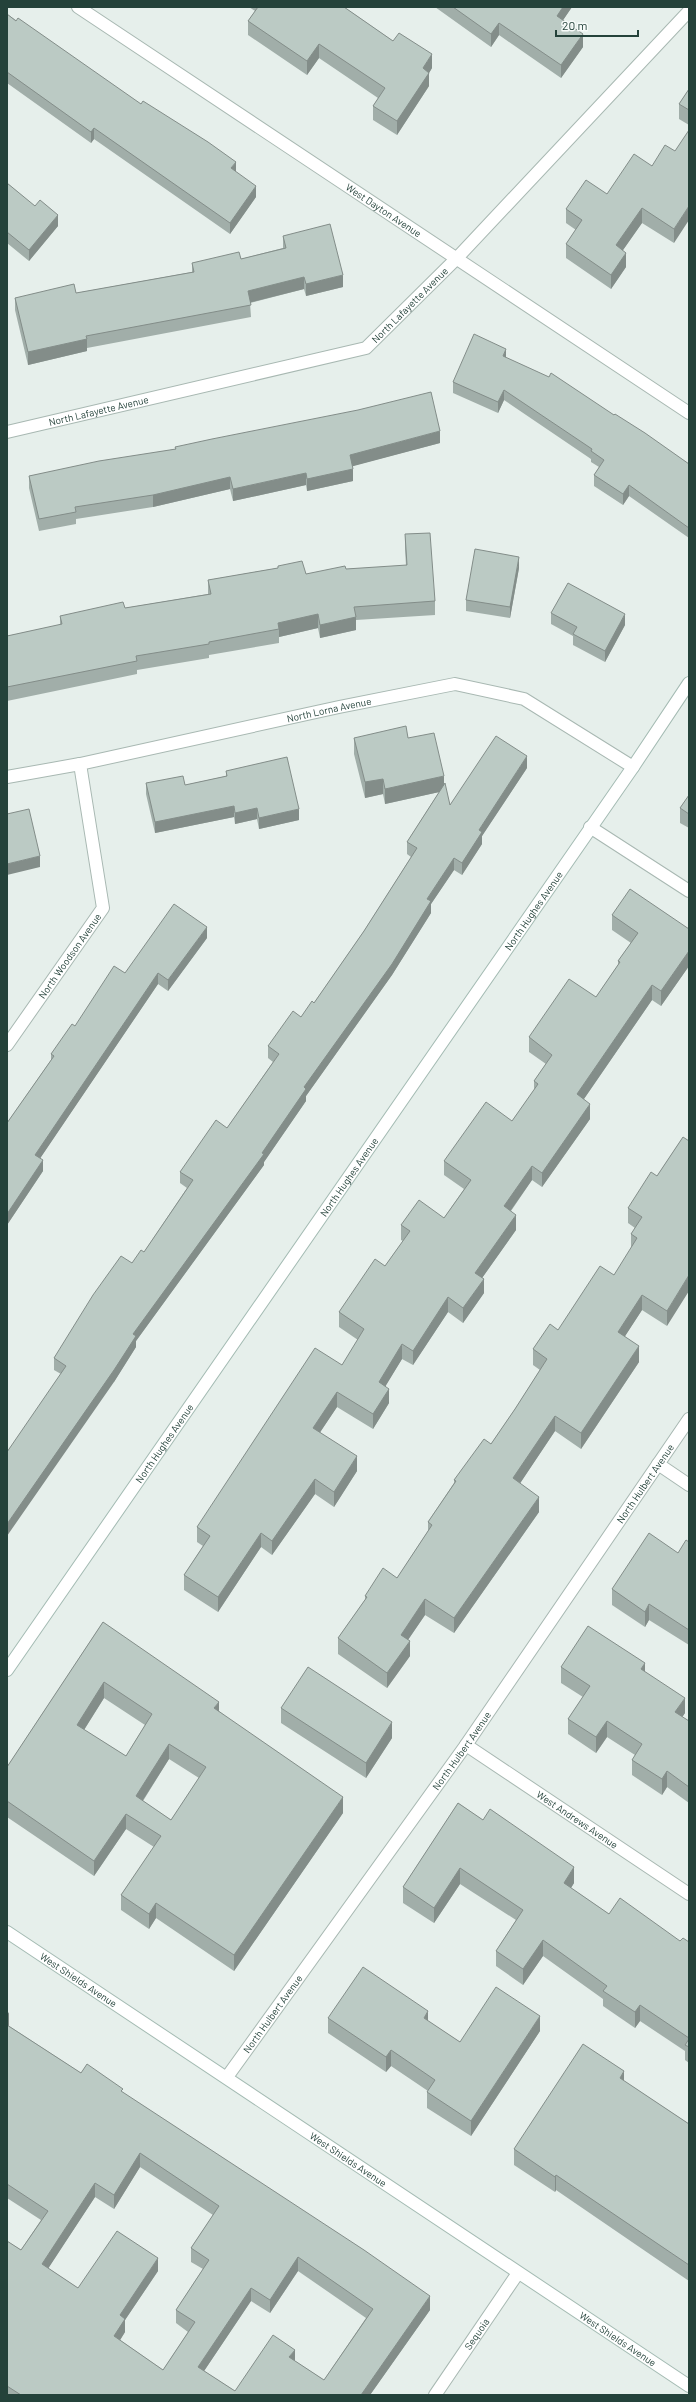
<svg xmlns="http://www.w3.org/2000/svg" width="696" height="2402" viewBox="0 0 696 2402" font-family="Barlow,sans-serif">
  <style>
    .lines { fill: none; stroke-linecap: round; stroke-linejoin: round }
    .street-casing { stroke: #a8b8b2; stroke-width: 14 }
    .secondary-casing { stroke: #a4bbb3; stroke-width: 14 }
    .street { stroke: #fff; stroke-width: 12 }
    .secondary { stroke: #fff; stroke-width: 12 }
    .wall { fill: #a1aea9; fill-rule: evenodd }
    .shaded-wall { fill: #838d89 }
    .building { fill: #bbcac4; stroke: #838d89; fill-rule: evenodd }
    .labels { text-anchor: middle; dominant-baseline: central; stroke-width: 3; stroke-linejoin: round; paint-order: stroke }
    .street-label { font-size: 10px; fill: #24423a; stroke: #f7fbf9 }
  </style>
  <rect width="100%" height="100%" fill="#e6efeb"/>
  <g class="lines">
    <g class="street-casing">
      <g id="street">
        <path id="s1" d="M78,7L689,413"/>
        <path id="s2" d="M7,432L366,348L456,259L689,11"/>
        <path id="s3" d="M7,777L80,764L339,707L455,684L524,699L633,767"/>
        <path d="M590,827L689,891"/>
        <path id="s4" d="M7,1045L103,908L80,764"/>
        <path d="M658,1464L689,1485"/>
        <path id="s5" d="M466,1745L689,1894"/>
        <path id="s6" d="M227,2077L466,1745L689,1419"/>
        <path id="s7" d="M435,2395L518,2273"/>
      </g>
    </g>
    <g class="secondary-casing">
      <g id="secondary">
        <path id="s8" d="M7,1670L633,767L689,683"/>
        <path id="s9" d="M7,1932L689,2386"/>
      </g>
    </g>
    <use href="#street" class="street"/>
    <use href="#secondary" class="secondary"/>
  </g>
  <path class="wall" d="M249,7H344L432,68L429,73V86L397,135L373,120V106L378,98L319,58L307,75L248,35V21L255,11Z
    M435,7H572L563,20L583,47L561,78L499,35L491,47Z
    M7,14L236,172L256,197L230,234L94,139L91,143L7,83Z
    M689,89V125L679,119V104Z
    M675,151L674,243L642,223L623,250L626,267L611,289L566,258V244L576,230L566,223V209L607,194Z
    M7,183L58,226L29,261L7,243Z
    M283,236L343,287L306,296L304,289L250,303L251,317L87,348V351L28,365L15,310V298L76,293L192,272V263L241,259L283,248Z
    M506,358L614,415L689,464V538L629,496L623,505L594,486V475L599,467L591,462V459L504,400L498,413L453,393V382Z
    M440,443L352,466L353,481L307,491L306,485L233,501L230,489L153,507L76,519V524L39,531L29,488V476L175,449V447Z
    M405,534L435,601V615L356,620V630L320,638L318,628L279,637V643L209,655V658L137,670V674L7,701V636L60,625V616L125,608L208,594V580L278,568V566L306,574L346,569L406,566L405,548Z
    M519,568L510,618L466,611V600Z
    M551,613L625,625L605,662L573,645V636L551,624Z
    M354,738H408L444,785L450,805L527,768L482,836V844L462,875L454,870L431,904V913L392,975L306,1096V1101L264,1162V1165L136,1341V1347L114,1382L61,1374L54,1370V1358L132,1263L144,1252L187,1188L180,1183V1172L227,1128L273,1062L268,1058V1046L301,1017L314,1003L364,931L411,857L407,854V842L439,792L385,804L383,794L365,798L354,754Z
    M226,771L299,820L259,829L257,819L235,824L234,817L155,833L146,794V783L185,785L226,776Z
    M689,795V828L680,823V808Z
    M612,915L689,929V966L661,1006L652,1000L584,1099L590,1119L542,1187L532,1180L511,1211L516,1230L482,1278L484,1293L463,1323L448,1312L413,1365L402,1359L385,1386L389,1403L373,1429L337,1407L320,1432L357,1471L334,1507L315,1494L272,1555L261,1547L218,1612L184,1590V1575L203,1546L197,1542V1527L342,1365L358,1340L339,1327V1312L385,1266L403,1241L401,1240V1225L444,1218L464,1189L444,1175V1161L512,1121L534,1090V1081L546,1064L529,1052V1037L596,997L618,965V961L631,943L612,930Z
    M207,938L168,991L158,984L40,1158L43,1171L7,1225V1123L51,1060V1054L75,1026L125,973Z
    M683,1137L667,1326L642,1310L625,1336L639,1362L581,1449L555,1431L520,1483L539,1512L454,1633L425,1615L408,1640L410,1656L387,1688L338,1654V1638L365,1600V1596L397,1578L428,1531V1522L454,1483V1480L491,1444L515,1409L540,1370L533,1365V1349L558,1330L614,1275L631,1249V1234L635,1228L628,1223V1208L657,1176Z
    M689,1542V1645L649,1620L645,1627L612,1605V1589L678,1553Z
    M103,1622L219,1711L343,1813L234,1971L156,1918L149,1929L121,1910V1895L154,1847L126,1829L94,1876L7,1817V1767ZM104,1698L145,1725L126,1756L84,1730ZM169,1759L199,1778L171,1820L143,1801Z
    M561,1667L645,1672L685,1713L682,1717L689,1721V1803L667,1787L662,1795L632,1775V1760L635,1755L607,1737L596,1753L568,1734V1719L583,1697L561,1683Z
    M281,1708L392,1738L366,1778L281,1723Z
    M458,1803L574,1883L571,1888L609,1914L680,1941L689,1942V2063L685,2060V2051L640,2021L635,2028L603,2006V1999L543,1956L523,1985L496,1966V1951L516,1920L460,1884L434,1923L403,1903V1887Z
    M7,2011L9,2026L81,2073L123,2093L430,2310L370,2395H7V2241L21,2250L41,2220L7,2198ZM140,2167L213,2215L191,2248V2262L203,2269L176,2310V2323L188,2332L163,2370L120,2340L125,2332V2320L158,2271L78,2288L48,2268L95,2197L114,2209ZM298,2271L366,2318L324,2380L295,2361L235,2391L204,2371L251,2301L270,2313Z
    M328,2018L428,2021L460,2042L540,2031L471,2136L427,2108V2092L428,2091L391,2066L386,2072L328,2033Z
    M624,2081L689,2124V2281L556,2190L555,2192L514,2165V2149Z"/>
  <path class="shaded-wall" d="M563,7H572L557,29V16Z
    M499,23V35L491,47V34Z
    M583,34V47L561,78V65Z
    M319,44V58L307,75V61Z
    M432,54V68L429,73V86L397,135V121L423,68Z
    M94,128V139L91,143V132Z
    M236,162V173L231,168Z
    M256,186V197L230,234V223Z
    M689,206V220L674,243V229Z
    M642,208V223L616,260V245Z
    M58,215V226L29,261V250Z
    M626,253V267L611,289V275Z
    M343,275V287L306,296V284Z
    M304,277V289L248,303V291Z
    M87,339V351L28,365V352Z
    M506,349V360L503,356Z
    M504,390V400L498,413V402Z
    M440,431V443L350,467V455Z
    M353,469V481L307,491V479Z
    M306,473V485L233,501V489Z
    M230,477V489L153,507V495Z
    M629,485V496L623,505V494Z
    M519,557V568L510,618V607Z
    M318,614V628L279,637V629L278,623Z
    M625,614V625L605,662V651Z
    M356,617V630L320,638V625Z
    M527,756V768L482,836V844L462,875V863L479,830Z
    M444,776V791L385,804V789Z
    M383,779V794L365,798V782Z
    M234,806V817L155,833V822Z
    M257,808V819L235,824V813Z
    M299,809V820L259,829V818Z
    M40,856V867L7,875V864Z
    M454,858V870L431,904V913L392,975L306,1096V1101L264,1162V1165L136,1341V1347L114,1382L7,1536V1524L133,1334L262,1153L304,1087Z
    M207,927V938L168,991V980Z
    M689,951V966L661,1006V991Z
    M158,973V984L35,1166V1155Z
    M652,985V1000L577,1109V1094Z
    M590,1104V1119L542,1187V1173Z
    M43,1160V1171L7,1225V1214Z
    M532,1166V1180L504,1220V1206Z
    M516,1215V1230L475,1288V1273Z
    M689,1275V1291L667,1326V1311Z
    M484,1279V1293L463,1323V1308Z
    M642,1295V1310L618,1347V1332Z
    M448,1297V1312L413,1365V1351Z
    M402,1344V1359L379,1397V1382Z
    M639,1346V1362L581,1449V1433Z
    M389,1389V1403L373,1429V1414Z
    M337,1392V1407L313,1443V1428Z
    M555,1416V1431L513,1494V1478Z
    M357,1456V1471L334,1507V1492Z
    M315,1479V1494L272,1555V1541Z
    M539,1497V1512L454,1633V1618Z
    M261,1533V1547L218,1612V1597Z
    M425,1599V1615L401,1650V1635Z
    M649,1604V1620L645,1627V1612Z
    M410,1641V1656L387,1688V1673Z
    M645,1663V1679L641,1669Z
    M104,1682V1698L77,1741V1725Z
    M685,1698V1713L675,1728V1712Z
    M219,1702V1717L214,1708Z
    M607,1721V1737L596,1753V1737Z
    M392,1722V1738L366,1778V1763Z
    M169,1744V1759L136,1811V1796Z
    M667,1771V1787L662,1795V1779Z
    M343,1797V1813L234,1971V1955Z
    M126,1814V1829L94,1876V1861Z
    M574,1867V1883L564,1899V1883Z
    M460,1868V1884L434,1923V1908Z
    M156,1903V1918L149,1929V1914Z
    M543,1940V1956L523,1985V1969Z
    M640,2005V2021L635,2028V2012Z
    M428,2011V2027L424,2018Z
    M9,2012V2026L7,2029V2015Z
    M540,2016V2031L471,2136V2121Z
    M391,2050V2066L386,2072V2057Z
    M624,2071V2086L620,2078Z
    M140,2153V2167L114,2209V2195Z
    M556,2175V2190L555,2192V2177Z
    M95,2183V2197L42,2278V2264Z
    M298,2257V2271L270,2313V2300Z
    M158,2258V2271L125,2320V2332L114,2350V2336L120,2315Z
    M251,2288V2301L198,2380V2367Z
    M430,2296V2310L370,2395H361Z
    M295,2350V2363L289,2357Z"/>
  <path class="building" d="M258,7H344L393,41L399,33L432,54L423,68L429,73L397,121L373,106L385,88L319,44L307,61L248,21Z
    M453,7H563L557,16L583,34L561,65L499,23L491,34Z
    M7,14L16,21L18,18L141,104L143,101L208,142L236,162L231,168L256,186L230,223L94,128L91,132L7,72Z
    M689,89V110L679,104Z
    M689,130V206L674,229L642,208L616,245L626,253L611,275L566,244L582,220L566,209L586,180L607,194L634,154L652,166L665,145L675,151Z
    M7,183L35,206L40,200L58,215L29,250L7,232Z
    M330,224L343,275L306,284L304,277L248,291L251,305L86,336L87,339L28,352L15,298L74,284L76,293L194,272L192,263L239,252L241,259L286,248L283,236Z
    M474,334L506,349L503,356L549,377L551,373L614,415L615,414L645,433L689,464V528L629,485L623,494L594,475L604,460L591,451L592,449L504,390L498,402L453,382Z
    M431,392L440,431L350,455L353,469L307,479L306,473L233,489L230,477L153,495L75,507L76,512L39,519L29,476L99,461L176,449L175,447L212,439L358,410Z
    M430,533L435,601L354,607L356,617L320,625L318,614L278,623L279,629L209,642V644L136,656L137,661L7,687V636L62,624L60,616L123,602L125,608L211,594L208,580L278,568V566L302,561L306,574L345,566L346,569L407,565L405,534Z
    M475,549L519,557L510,607L466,600Z
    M568,583L625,614L605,651L573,634L577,627L551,613Z
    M406,726L408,738L434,733L444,776L385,789L383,779L365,782L354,738Z
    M496,736L527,756L479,830L482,832L462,863L454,858L427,899L431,901L392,964L304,1087L306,1089L262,1153L264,1154L133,1334L136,1336L114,1370L7,1524V1452L66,1366L54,1358L93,1295L121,1256L132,1263L141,1250L144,1252L193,1180L180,1172L216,1120L227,1128L279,1054L268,1046L293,1011L301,1017L312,1001L314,1003L364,931L417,848L407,842L445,783L450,805Z
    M287,757L299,809L259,818L257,808L235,813L234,806L155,822L146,783L183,776L185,785L227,776L226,771Z
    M689,795V814L680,808Z
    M29,809L40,856L7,864V814Z
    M630,889L689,929V951L661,991L652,985L577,1094L590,1104L542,1173L532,1166L504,1206L516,1215L475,1273L484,1279L463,1308L448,1297L413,1351L402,1344L379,1382L389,1389L373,1414L337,1392L313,1428L357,1456L334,1492L315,1479L272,1541L261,1533L218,1597L184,1575L210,1536L197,1527L315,1348L342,1365L364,1329L339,1312L375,1259L385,1266L410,1231L401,1225L419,1200L444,1218L471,1180L444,1161L486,1102L512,1121L538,1084L534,1081L552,1055L529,1037L569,979L596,997L620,962L618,961L638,933L612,915Z
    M174,904L207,927L168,980L158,973L35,1155L43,1160L7,1214V1123L54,1056L51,1054L72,1024L75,1026L114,966L125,973Z
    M683,1137L689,1141V1275L667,1311L642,1295L618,1332L639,1346L581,1433L555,1416L513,1478L539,1497L454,1618L425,1599L401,1635L410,1641L387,1673L338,1638L367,1597L365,1596L383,1568L397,1578L432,1525L428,1522L456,1481L454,1480L484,1439L491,1444L515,1409L547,1359L533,1349L550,1324L558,1330L600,1266L614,1275L637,1238L631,1234L642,1217L628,1208L651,1172L657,1176Z
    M649,1533L678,1553L686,1540L689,1542V1630L649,1604L645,1612L612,1589Z
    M103,1622L219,1702L214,1708L343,1797L234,1955L156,1903L149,1914L121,1895L161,1836L126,1814L94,1861L7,1801V1767ZM104,1682L152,1714L126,1756L77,1725ZM169,1744L206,1767L171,1820L136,1796Z
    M588,1626L645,1663L641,1669L685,1698L675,1712L689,1721V1787L667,1771L662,1779L632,1760L642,1744L607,1721L596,1737L568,1719L590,1686L561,1667Z
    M308,1667L392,1722L366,1763L281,1708Z
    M458,1803L483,1820L490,1809L574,1867L564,1883L609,1914L620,1898L680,1941L683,1938L689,1942V2038L640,2005L635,2012L603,1991L607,1986L543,1940L523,1969L496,1951L523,1910L460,1868L434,1908L403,1887Z
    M363,1967L428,2011L424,2018L460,2042L496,1987L540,2016L471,2121L427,2092L435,2080L391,2050L386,2057L328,2018Z
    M7,2025L81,2073L87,2064L123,2089L121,2091L364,2250L430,2296L361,2395H21L7,2386V2241L21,2250L48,2211L7,2184ZM140,2153L219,2206L191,2248L209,2260L176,2310L195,2322L163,2370L114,2336L125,2319L120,2315L158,2258L117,2231L78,2288L42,2264L95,2183L114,2195ZM298,2257L373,2309L324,2380L289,2357L295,2350L273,2335L235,2391L198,2367L251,2288L270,2300Z
    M689,2039V2047L685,2045Z
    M583,2044L624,2071L620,2078L689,2124V2265L556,2175L555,2177L514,2149Z"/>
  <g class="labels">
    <g class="street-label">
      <text stroke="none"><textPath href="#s1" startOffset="367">West Dayton Avenue</textPath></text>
      <text stroke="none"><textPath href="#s2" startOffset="430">North Lafayette Avenue</textPath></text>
      <text stroke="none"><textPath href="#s2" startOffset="94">North Lafayette Avenue</textPath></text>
      <text stroke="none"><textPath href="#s3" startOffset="329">North Lorna Avenue</textPath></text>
      <text stroke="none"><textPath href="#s8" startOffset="924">North Hughes Avenue</textPath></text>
      <text stroke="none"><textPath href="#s4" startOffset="109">North Woodson Avenue</textPath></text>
      <text stroke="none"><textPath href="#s8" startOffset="600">North Hughes Avenue</textPath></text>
      <text stroke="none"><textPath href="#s8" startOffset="276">North Hughes Avenue</textPath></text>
      <text stroke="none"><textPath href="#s6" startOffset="726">North Hulbert Avenue</textPath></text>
      <text stroke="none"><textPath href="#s6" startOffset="402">North Hulbert Avenue</textPath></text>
      <text stroke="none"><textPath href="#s5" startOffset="134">West Andrews Avenue</textPath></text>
      <text stroke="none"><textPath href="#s9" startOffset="86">West Shields Avenue</textPath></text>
      <text stroke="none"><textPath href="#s6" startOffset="78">North Hulbert Avenue</textPath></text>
      <text stroke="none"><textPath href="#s9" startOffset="410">West Shields Avenue</textPath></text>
      <text stroke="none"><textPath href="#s7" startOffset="74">Sequoia</textPath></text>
      <text stroke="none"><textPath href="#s9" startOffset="734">West Shields Avenue</textPath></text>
    </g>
  </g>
  <rect width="696" height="2402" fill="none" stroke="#24423a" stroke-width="16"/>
  <path d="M556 30v6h82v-6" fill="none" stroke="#24423a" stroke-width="2"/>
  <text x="562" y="30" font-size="12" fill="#24423a" stroke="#f7fbf9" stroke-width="3" paint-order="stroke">20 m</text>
</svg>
